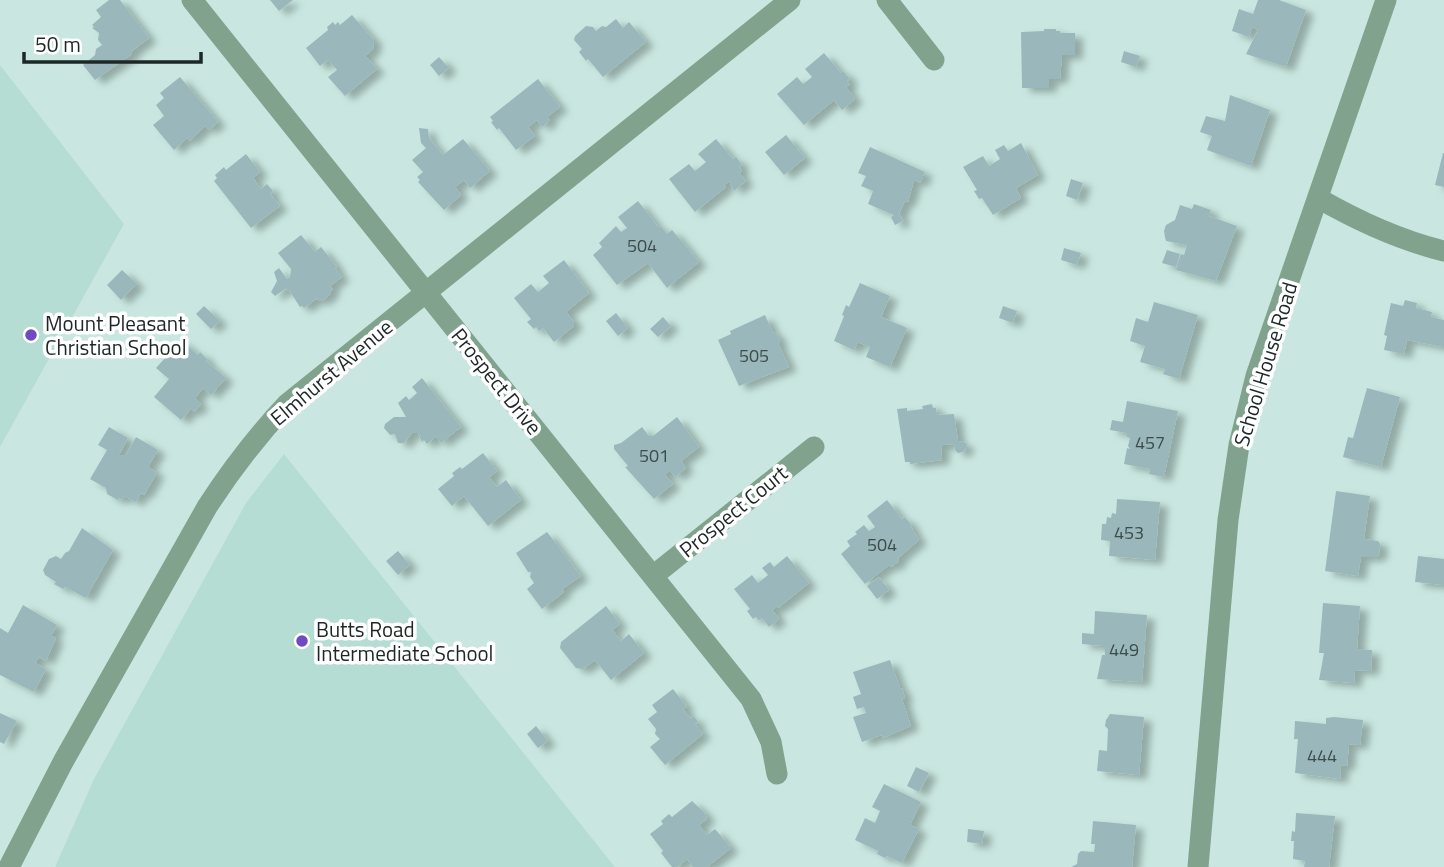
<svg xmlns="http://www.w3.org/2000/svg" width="1444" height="867" viewBox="0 0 1444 867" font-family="'Titillium Web',sans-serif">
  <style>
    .built { fill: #b6ddd4 }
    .building { fill: #9ab8bb; filter: url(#shadow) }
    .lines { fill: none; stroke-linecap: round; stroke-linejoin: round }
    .minor { stroke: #81a38e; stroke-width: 21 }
    .poi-dot { fill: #704ac3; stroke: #fff; stroke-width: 2.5 }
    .labels { text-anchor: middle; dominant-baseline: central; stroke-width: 7; stroke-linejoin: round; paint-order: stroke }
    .number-label { font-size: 18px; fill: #3c4c4b }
    .poi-label { font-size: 21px; fill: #1d2826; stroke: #fff; text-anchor: start }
    .street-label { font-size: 21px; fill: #1d2826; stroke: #fff }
  </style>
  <defs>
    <filter id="shadow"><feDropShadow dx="8" dy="4.5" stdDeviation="3.5" flood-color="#0004"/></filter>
  </defs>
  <rect width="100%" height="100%" fill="#c9e7e0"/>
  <path class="built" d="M0,65L124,224L0,447Z
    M284,454L615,867H55L94,779L246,503Z"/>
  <path class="building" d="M109,0H120L149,38L131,52L132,54L95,80L83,65L95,55L96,49L102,45L98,40L99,33L92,28L94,27L92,25L101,17L96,10Z
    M270,0H293L279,11Z
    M1258,0H1279L1306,10L1286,67L1246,54L1258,30L1252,27L1249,37L1232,31L1239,9L1253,14Z
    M352,15L374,40L373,49L365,56L377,69L345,96L328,77L337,70L328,60L320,66L306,48L328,30L327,27L333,22L335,25L338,22L340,25Z
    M616,19L623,28L629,22L646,42L603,77L588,59L586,61L579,52L582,49L574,40L575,36L586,26L593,27L596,31L602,26L606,27Z
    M1044,29H1056V31H1060V33H1075V55H1062L1060,79H1049V88H1022L1021,32L1044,31Z
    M1124,51L1140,56L1136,67L1121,62Z
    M824,53L841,73L843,71L850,79L847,81L850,84L846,87L855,99L842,110L834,100L804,125L777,94L797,77L803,84L812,77L805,69Z
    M439,57L449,68L439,76L430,65Z
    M180,77L218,122L209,130L205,126L190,141L187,138L174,150L153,125L164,116L156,105L164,98L160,93Z
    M538,79L560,107L547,117L550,120L542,127L537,120L528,127L535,136L516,150L499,128L497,130L491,122L493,121L490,117Z
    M1230,95L1270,110L1251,166L1207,150L1212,136L1200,132L1206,116L1225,121Z
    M419,128L428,129L429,138L443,155L463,139L490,171L470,188L464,180L455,187L461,195L444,210L418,182L420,180L417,177L423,172L412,160L426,148L421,143Z
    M786,135L805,158L784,175L765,152Z
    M716,139L733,159L736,157L742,165L739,167L742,171L739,173L746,181L734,191L729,181L724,185L726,187L695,212L669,179L689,164L695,171L706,162L698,154Z
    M1021,143L1038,175L1016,188L1021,198L993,215L982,198L979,199L974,191L977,190L963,167L983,156L989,166L1000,159L995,150L1004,145L1008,151Z
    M870,147L925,172L920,183L914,180L908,202L905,201L899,214L903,221L895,225L891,217L894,215L868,204L873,191L861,186L866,176L858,173Z
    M1443,153H1444V187L1435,185Z
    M246,154L260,172L253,178L261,189L267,184L273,191L270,194L280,206L251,228L214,181L217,178L215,175L224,167L226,170Z
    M1071,179L1083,183L1077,200L1066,196Z
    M638,201L659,228L661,226L667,234L672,230L699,262L667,288L648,263L617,285L593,255L602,247L599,243L616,226L621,232L627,228L618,217Z
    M1194,204L1211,210L1209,216L1237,226L1216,281L1176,270L1181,254L1184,255L1187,245L1166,241L1165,237L1164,231L1166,225L1175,220L1180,205L1192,209Z
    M301,235L315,252L321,247L337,267L335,268L342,277L330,286L333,289L330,291L331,293L322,301L316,299L304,308L302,306L300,307L289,290L285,289L275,296L271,292L277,281L274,272L279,268L287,279L290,277L291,269L278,253Z
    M1064,248L1081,253L1077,265L1061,260Z
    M1167,250L1180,254L1176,267L1162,263Z
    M564,260L589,293L566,312L574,322V326L554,342L543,328L539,331L536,327L534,329L527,322L531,319L514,298L531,284L538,292L549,283L543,276Z
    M122,270L137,284L121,300L107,285Z
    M860,283L890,296L881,317L907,328L890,367L866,357L870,347L858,342L854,350L834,341L844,316L842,315L846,305L849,307Z
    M1405,300L1417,303L1416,308L1432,312L1431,317L1444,320V347L1407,340L1404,354L1384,350L1387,336L1384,335L1391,303L1403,306Z
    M1154,302L1198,315L1179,379L1163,374L1165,369L1140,362L1145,346L1130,341L1136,318L1148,322Z
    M204,306L220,321L211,329L196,314Z
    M1003,306L1017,311L1013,323L999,318Z
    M616,313L628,328L618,336L606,321Z
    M765,315L773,333L776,332L780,342L778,343L789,367L739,386L718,340L731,334L730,331Z
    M663,317L671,326L658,337L650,329Z
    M181,340L198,355L200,352L207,359L206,361L226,378L211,395L203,388L195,398L201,404L194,412L191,409L181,420L154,397L169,379L156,368Z
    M422,378L461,427L441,443L436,436L427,444L424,440L422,442L418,433H412L404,443H398L395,434L390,435L384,428L385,424L394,417H406L398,403L406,396L409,400L417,393L412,387Z
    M1367,388L1400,397L1381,467L1343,457L1348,437L1353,438Z
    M1127,401L1178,411L1164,477L1149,474L1150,469L1124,464L1127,448L1130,449L1128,446L1130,438L1127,437V433L1110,430L1112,420L1123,422Z
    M932,404L933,408H936L937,415L954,414L958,441L966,443V448L963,452L958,453L955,450L954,444L943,445L941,446L942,460L910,464V462H905L897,409L907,408V411L923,409L922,406Z
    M677,417L699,447L681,461L686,468L675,477L670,470L665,475L673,484L654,499L625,467L628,466L614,449V445L621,443L642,427L649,436H653Z
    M109,427L128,438L119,455H126L136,437L158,450L148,467L156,472L155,476L144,495L141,493L136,502L124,496L122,500L119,498L118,500L107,494L106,488L90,479L107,450L98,445Z
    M483,453L497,471L489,477L497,487L506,480L521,500L488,526L464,496L452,506L438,489L454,476L452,473L460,467L462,469Z
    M1336,491L1370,496L1364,539L1378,541L1380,544L1379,555L1375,557H1361L1358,576L1325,571Z
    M1117,499L1160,502L1155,560L1109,556L1110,541L1101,540L1102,524H1106L1107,517L1111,518L1112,513L1116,514Z
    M887,500L902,519L905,517L912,526L911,527L919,540L898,558L899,561L891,567L889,565L865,584L841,554L850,546L847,541L857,534L855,532L864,525L869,531L875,527L867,516Z
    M82,528L113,550L86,598L65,587L63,589L54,584L56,582L45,575L43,570L49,559L56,556L61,559L65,553L69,551Z
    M547,532L581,576L562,589L564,592L542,609L527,589L534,583L530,577L531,572H528L516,553Z
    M398,551L410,565L398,575L386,561Z
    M787,556L809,583L778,608L777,606L772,610L779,619L769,627L762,618L759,620L756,617L753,619L747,611L750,609L734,589L752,575L758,583L768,575L762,568L770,562L774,567Z
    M1418,556L1444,559V585L1415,582Z
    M879,577L889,590L877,599L867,586Z
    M1323,603L1360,606L1357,649L1372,650L1371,671L1355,670L1354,683L1319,680L1324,653H1319Z
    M23,605L57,625L51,636L56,638L46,661L39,657L35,663L46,669L34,692L0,675V628L8,633Z
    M606,606L620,624L612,630L621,641L629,634L644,653L611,680L595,660L583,669L576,668L560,648L561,642Z
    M1095,611L1147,615L1142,682L1097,679L1102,655H1105L1104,646L1082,644V633L1094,634Z
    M890,660L900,688H902L905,698L902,699L911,726L883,738L882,735L862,742L853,717L866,713L864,707L857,709L853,697L861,694L853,672Z
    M673,689L687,707L683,709L691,719L694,716L698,722L695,724L703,734L665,765L650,747L660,739L655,734L656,729L648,719L657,712L652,705Z
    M0,713L17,721L4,744L0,742Z
    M1110,714L1144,717L1139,775L1097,771L1099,750L1107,751L1108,729L1105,726L1106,720Z
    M1334,717L1363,720L1360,745L1349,744L1347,766L1341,765L1340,779L1295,773L1298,739H1294L1295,721L1326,724V718Z
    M536,726L548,741L538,748L527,734Z
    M916,767L929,773L919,792L907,786Z
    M884,784L921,802L910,825L919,829L902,863L887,856L885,858L877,854L878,851L855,840L865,818L875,823L880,811L872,807Z
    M692,801L705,813L707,819L699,825L707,835L715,829L731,848L707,867H693L687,859L677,867H672L661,853L663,851L650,834L663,824L661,821L669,814L672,817Z
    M1296,813L1335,816L1329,867H1304L1305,861L1293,859L1294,841H1291L1292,831L1295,832Z
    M1093,821L1136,825L1132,867H1071L1077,864L1078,854L1081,851L1094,852L1095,844H1091Z
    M968,829L984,831L982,844L967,842Z"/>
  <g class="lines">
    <path class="minor" d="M192,0L751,699L771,742L777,774
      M887,0L934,60
      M1318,198C1358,221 1399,240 1444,251
      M653,576L814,447
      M9,867L63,762L207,507C231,470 257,436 287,404L790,0
      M1198,867L1228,520L1239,445L1256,376L1386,0"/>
  </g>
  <g class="poi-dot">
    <circle cx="31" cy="335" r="7"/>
    <circle cx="302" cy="641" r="7"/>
  </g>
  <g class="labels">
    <g class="number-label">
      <text x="642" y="245">504</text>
      <text x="754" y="355">505</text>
      <text x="1150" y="442">457</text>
      <text x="654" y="455">501</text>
      <text x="1129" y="532">453</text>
      <text x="882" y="544">504</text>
      <text x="1124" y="649">449</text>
      <text x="1322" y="755">444</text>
    </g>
    <g class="poi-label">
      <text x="45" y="323">Mount Pleasant<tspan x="45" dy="24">Christian School</tspan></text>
      <text x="316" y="629">Butts Road<tspan x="316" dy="24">Intermediate School</tspan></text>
    </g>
    <g class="street-label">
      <text transform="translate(1265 364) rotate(-73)">School House Road</text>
      <text transform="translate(331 372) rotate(-40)">Elmhurst Avenue</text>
      <text transform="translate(497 381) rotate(51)">Prospect Drive</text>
      <text transform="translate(733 511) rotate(-39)">Prospect Court</text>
    </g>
  </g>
  <path d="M24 52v10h177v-10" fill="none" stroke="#1d2826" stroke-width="3.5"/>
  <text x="35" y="52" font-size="21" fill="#1d2826" stroke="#ffffff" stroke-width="5" paint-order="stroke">50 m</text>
</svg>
